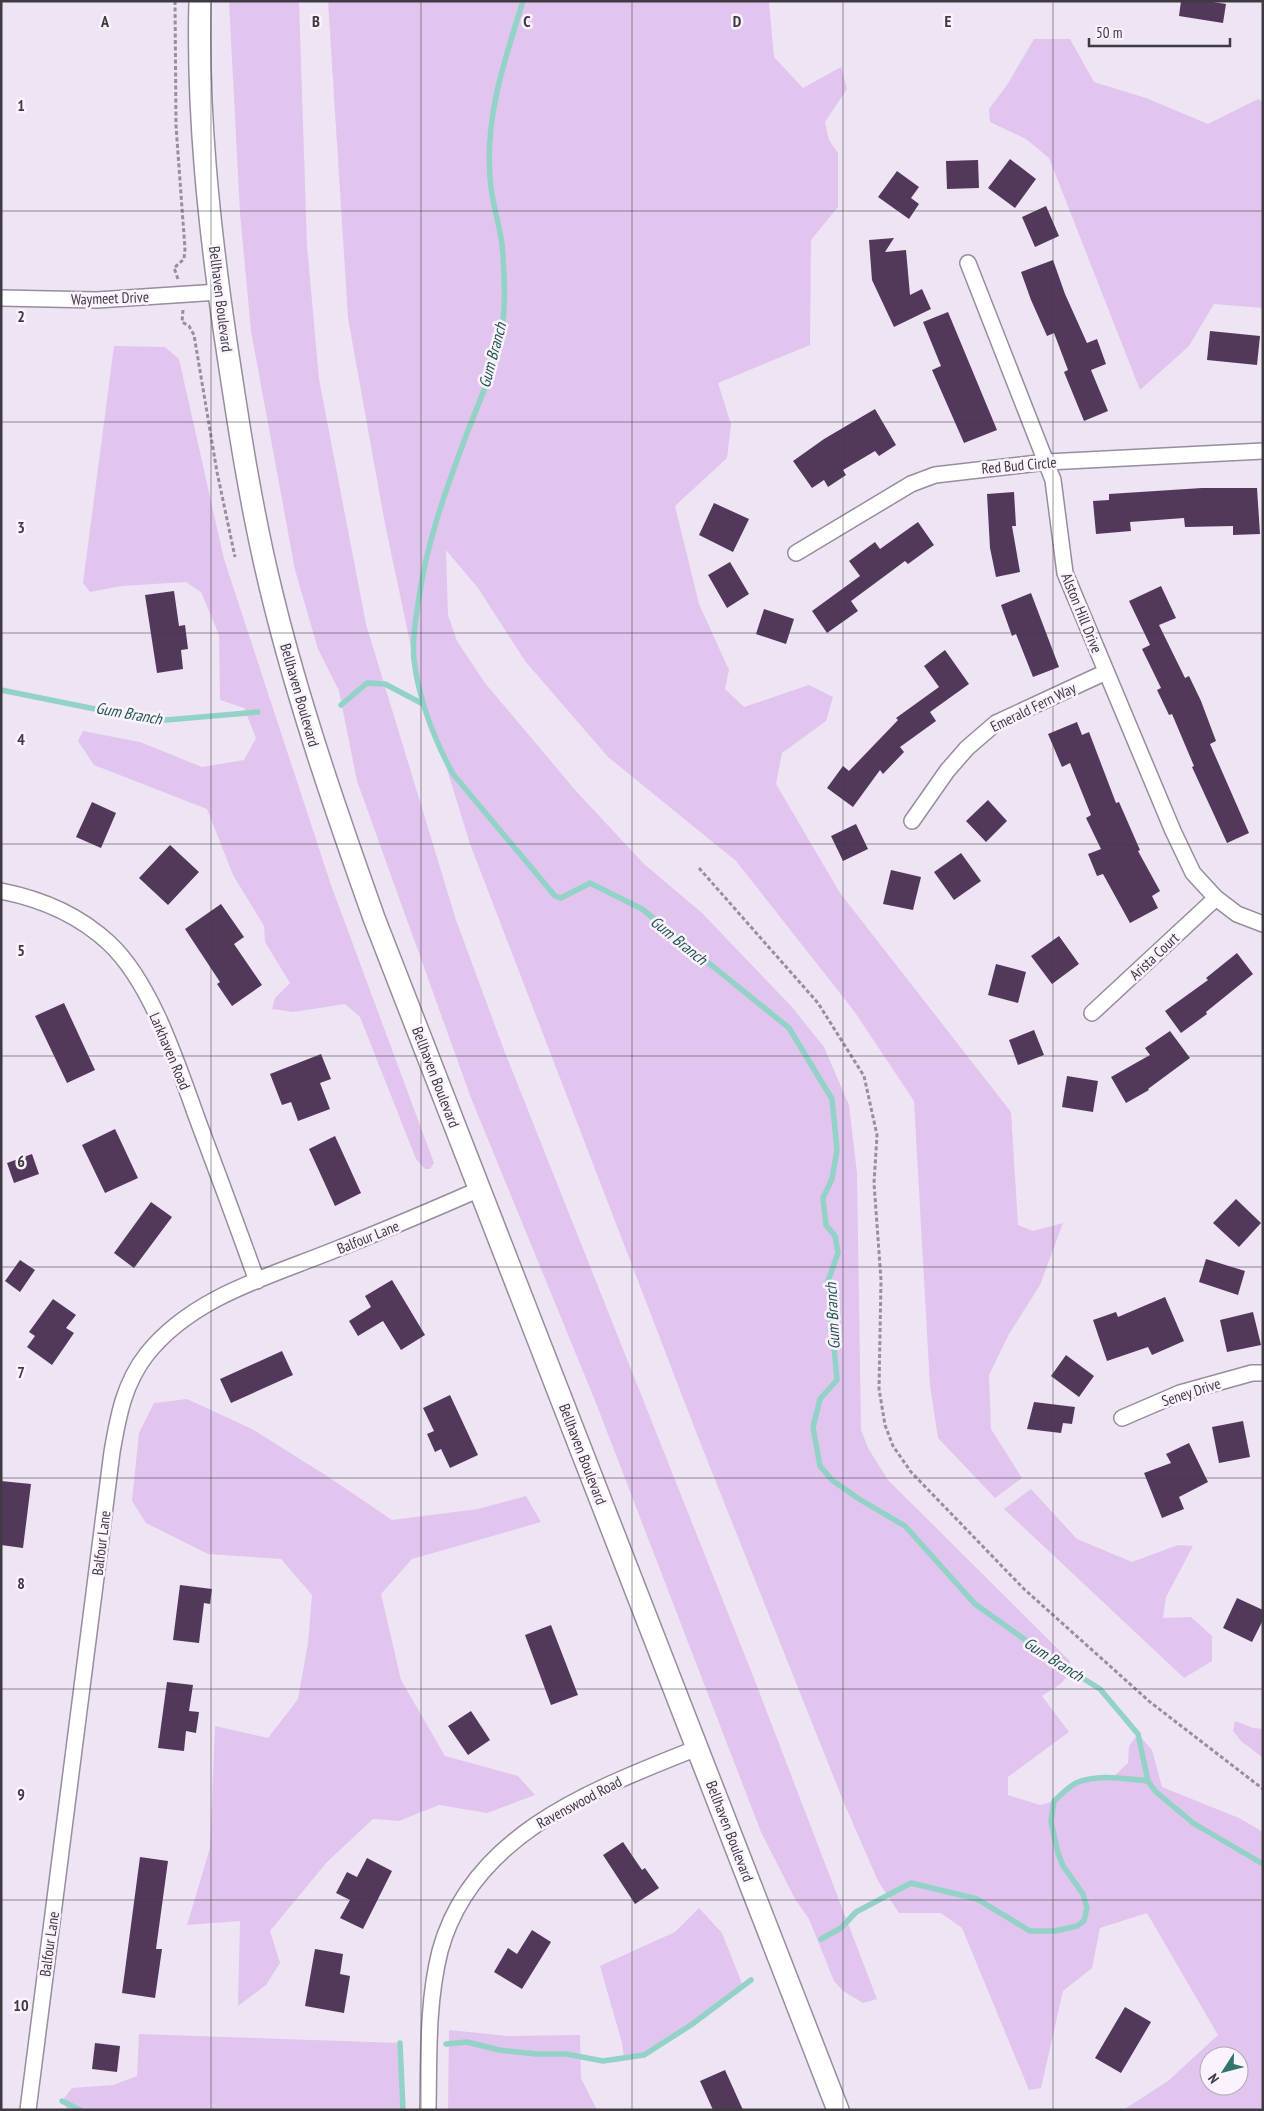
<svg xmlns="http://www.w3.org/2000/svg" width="1264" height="2111" viewBox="0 0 1264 2111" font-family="'PT Sans Narrow',sans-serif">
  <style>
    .green { fill: #e1c5ee; fill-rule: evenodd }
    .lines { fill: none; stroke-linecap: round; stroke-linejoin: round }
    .stream { stroke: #93d2c7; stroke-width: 5.5 }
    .building { fill: #52395c }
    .minor-casing { stroke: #978d9c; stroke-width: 18 }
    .secondary-casing { stroke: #978d9c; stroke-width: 24 }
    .path { stroke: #978f9b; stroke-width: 3; stroke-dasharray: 4 2.5; stroke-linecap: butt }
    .minor { stroke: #fff; stroke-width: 15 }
    .secondary { stroke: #fff; stroke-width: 21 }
    .grid { fill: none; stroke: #3f3a41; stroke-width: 1; stroke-opacity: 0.55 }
    .labels { text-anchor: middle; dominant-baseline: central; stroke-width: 5; stroke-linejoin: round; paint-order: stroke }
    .street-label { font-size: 15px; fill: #3f3a41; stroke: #faf3fd }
    .water-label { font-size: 16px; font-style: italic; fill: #1f544d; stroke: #faf3fd }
    .grid-label { font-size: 16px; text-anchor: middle; font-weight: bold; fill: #3f3a41; stroke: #faf3fd; stroke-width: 5; stroke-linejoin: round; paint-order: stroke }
  </style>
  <rect width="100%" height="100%" fill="#efe4f4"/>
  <path class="green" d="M229,1H299L307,245L319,379L366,624L456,920L504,1050L755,1681L877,1999L863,2003L843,1991L834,1981L809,1919L795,1899L761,1832L596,1403L471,1098L357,781L339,691L318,649L295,570L251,331L240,213Z
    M328,1H773L769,3L774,57L803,88L841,67L847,89L825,122L829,140L838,153V207L811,240L810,345L718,383L731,424L727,458L675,506L699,604L729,670L725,689L744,707L809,685L833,697L826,721L782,753L776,784L840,893L1011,1112L1018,1225L1033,1231L1063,1223L1040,1285L1009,1334L989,1375L991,1429L1022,1478L995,1498L938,1438L930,1386L914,1101L854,1011L736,861L608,757L525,661L478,588L446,550L448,615L457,641L485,683L576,791L644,864L702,913L791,1006L824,1047L849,1105L857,1173L861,1430L868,1448L888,1480L1070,1661C1068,1684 1059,1684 1042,1696L1069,1732L1008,1777V1795L1040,1805L1054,1801L1076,1783L1113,1777L1128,1763L1129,1746L1138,1734L1152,1750L1162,1787L1239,1818L1263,1832V2110H1123L1168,2081L1218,2035L1147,1913L1100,1928L1092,1968L1063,1991L1041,2088L1029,2090L962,1928L941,1913H899L878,1881L844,1803L698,1437L470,844L442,753L423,704L385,524L348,318ZM1209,2056H1239V2086H1209Z
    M1034,39H1070L1094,82L1146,98L1208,124L1258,99L1263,102V308L1214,304L1189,346L1140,390L1049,158L1026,139L990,122L989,109L1007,85Z
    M114,346L165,347L179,359L224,559L331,885L434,1163L430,1169H425L416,1159L360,1017L345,1004L293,1012L272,1009L275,998L290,983L265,942L264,926L233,875L207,809L94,765L78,741L83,731L140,742L202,767L244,760L256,738L244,708L220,700L219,635L201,592L186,582L121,586L90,592L83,583Z
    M187,1399L252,1429L327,1476L392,1520L478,1509L526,1496L541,1522L412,1559L381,1594L401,1680L445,1756L518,1776L535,1795L487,1813L439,1805L399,1821L373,1819L327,1862L270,1931L280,1963L266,1985L238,2006L240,1921L187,1925L210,1848L215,1726L268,1738L298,1699L308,1643L312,1595L281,1559L208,1554L146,1523L132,1501L139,1433L154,1403Z
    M1031,1489L1077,1539L1132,1562L1178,1545L1193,1546L1166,1597L1163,1618L1191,1617L1212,1636V1661L1184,1678L1004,1509Z
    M1235,1721L1253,1728L1263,1729V1758L1241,1741L1233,1731Z
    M699,1908L722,1933L743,1986L644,2055L624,2058L622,2043L600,1966L675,1932Z
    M449,2030L508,2036L580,2035L581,2078L597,2110H448Z
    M139,2034L400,2043L403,2110H68L62,2101L72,2088L113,2085L137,2076Z"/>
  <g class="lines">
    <path class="stream" d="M523,1C505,59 485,116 490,177C491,200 499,222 502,244C504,265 505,288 504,309C502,350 484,390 469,428C447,486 426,543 418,604C415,622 412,642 414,660C419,700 434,739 453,774L555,896L561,898L590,883L642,909L789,1028L832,1099L837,1150L832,1179L823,1198L826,1225L835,1236L838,1253L828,1281L837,1380L820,1399L813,1427L820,1466L832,1480L859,1499L905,1526L975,1604L1052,1659L1100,1689L1138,1734L1148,1781L1155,1791L1193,1823L1263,1864
      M1,690L110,712L166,720L258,712
      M341,705L367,683L385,684L423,704
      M821,1939L841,1928L856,1912L911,1883L977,1899L1030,1931H1055L1077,1926L1084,1921L1087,1908L1083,1894L1063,1866L1058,1853L1051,1822L1054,1801C1061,1795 1068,1787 1076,1783C1098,1773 1125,1779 1148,1781
      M400,2043L403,2110
      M446,2044L467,2042L499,2050L537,2054H566L603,2061L644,2055L691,2025L751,1980
      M62,2101L80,2110"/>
  </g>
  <path class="building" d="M1181,1H1207L1226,4L1223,23L1179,16Z
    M1010,159L1036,179L1015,208L988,188Z
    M978,160L979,188L947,189L946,161Z
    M897,171L919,187L911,198L919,204L909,219L878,197Z
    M1046,206L1059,236L1035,247L1022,217Z
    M894,238L885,252L906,250L910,295L922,289L931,309L894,327L872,280L869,240Z
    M1053,260L1065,294L1087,343L1097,339L1106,364L1091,370L1108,411L1084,421L1064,372L1068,370L1054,333L1047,336L1031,300L1021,272Z
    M948,312L997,430L964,443L932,370L941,366L923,322Z
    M1210,331L1260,336L1257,365L1207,360Z
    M875,409L896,445L879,456L875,451L843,470L846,475L828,487L824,480L812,488L793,461L824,439Z
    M1202,488H1257L1260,534L1233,535V526L1185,527L1184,518L1130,522L1131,531L1096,534L1093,501L1109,500V494Z
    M1014,492L1016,526H1012L1020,572L996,577L990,548L987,494Z
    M714,503L749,519L733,552L699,535Z
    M918,522L934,545L908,564L905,561L851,601L858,611L827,633L812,611L860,576L849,561L875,542L880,549Z
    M730,562L749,594L727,608L708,575Z
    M1161,586L1176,618L1159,625L1185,678L1189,676L1201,701L1216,741L1210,744L1249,833L1227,843L1192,767L1194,766L1172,714L1169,715L1157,690L1161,688L1142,649L1150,645L1129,601Z
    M174,591L179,626L185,625L188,649L181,650L183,669L157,673L145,595Z
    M1031,593L1059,667L1033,677L1016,634L1012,636L1001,605Z
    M764,609L794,619L786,644L756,634Z
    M945,650L969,684L930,712L936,721L900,747L904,752L883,774L880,770L853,807L827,788L843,766L849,771L898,720L896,718L939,687L924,666Z
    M1077,722L1082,735L1089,732L1116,803L1119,802L1140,850L1138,851L1160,891L1152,896L1158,908L1130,923L1103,874L1097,876L1088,854L1101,849L1086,818L1091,815L1070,763L1062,767L1048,734Z
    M988,800L1007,821L986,842L966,821Z
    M92,802L116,813L101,848L76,837Z
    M856,824L868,849L843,861L831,836Z
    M170,845L199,872L168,905L139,878Z
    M961,853L981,881L954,900L934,872Z
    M891,870L921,877L913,910L883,904Z
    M221,904L244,937L234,944L262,985L232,1006L217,984L220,982L185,929Z
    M1059,936L1079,964L1052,984L1031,956Z
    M1237,953L1253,974L1206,1012L1207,1014L1181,1033L1165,1011L1208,980L1206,978Z
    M996,964L1026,972L1018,1003L988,995Z
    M64,1003L95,1070L67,1083L35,1016Z
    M1034,1030L1044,1055L1018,1065L1009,1040Z
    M1170,1031L1190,1058L1148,1089L1149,1090L1126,1103L1111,1077L1150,1055L1145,1048Z
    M321,1054L331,1079L320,1083L330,1109L298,1121L291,1102L282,1105L270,1074Z
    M1067,1076L1098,1081L1093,1112L1062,1107Z
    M115,1129L138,1178L105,1193L82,1145Z
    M335,1136L361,1193L335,1206L309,1149Z
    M32,1154L39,1174L14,1183L7,1163Z
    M1236,1199L1261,1223L1239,1247L1213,1223Z
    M151,1202L172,1217L134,1268L114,1253Z
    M1206,1259L1245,1271L1238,1295L1199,1282Z
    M20,1260L35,1270L20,1292L5,1281Z
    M392,1280L425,1335L401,1350L383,1321L358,1336L349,1321L371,1307L365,1296Z
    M1165,1297L1184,1341L1152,1355L1148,1347L1107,1361L1093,1320L1116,1312L1118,1317Z
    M53,1299L76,1315L66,1328L74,1333L52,1365L27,1347L35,1336L29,1332Z
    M1253,1312L1261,1345L1227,1352L1220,1320Z
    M282,1351L293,1375L231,1403L220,1379Z
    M1066,1355L1094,1376L1079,1397L1051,1376Z
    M450,1395L478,1455L450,1468L441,1449L435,1452L427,1434L434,1431L423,1408Z
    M1034,1402L1075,1407L1072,1424L1063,1423L1061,1433L1027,1429Z
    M1243,1421L1250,1457L1219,1463L1212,1427Z
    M1189,1443L1208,1482L1179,1497L1184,1509L1162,1518L1144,1473L1171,1463L1166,1454Z
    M1,1481L31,1484L23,1548L1,1545Z
    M180,1585L212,1589L210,1604L204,1603L199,1643L173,1640Z
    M1237,1598L1263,1610V1620L1252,1642L1223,1628Z
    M551,1625L578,1695L551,1705L525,1635Z
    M167,1682L193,1685L189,1711L199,1712L196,1733L186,1731L184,1751L158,1748Z
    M471,1711L490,1740L468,1755L448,1726Z
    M623,1842L642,1870L645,1868L659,1888L635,1904L603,1855Z
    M140,1857L168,1861L156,1949H162L155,1998L122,1993Z
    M367,1858L392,1871L363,1929L340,1918L350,1900L336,1893L347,1872L357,1877Z
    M532,1930L551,1942L522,1989L494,1972L508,1948L517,1954Z
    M315,1949L343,1954L340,1974L350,1976L344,2013L305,2006Z
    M1125,2007L1151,2022L1121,2073L1095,2058Z
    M95,2043L120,2046L117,2072L92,2069Z
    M725,2070L743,2110H713L700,2081Z"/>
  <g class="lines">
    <g class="minor-casing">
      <path id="minor" d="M968,263L1053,480L1065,573L1173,831L1193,873L1216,898L1237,914L1263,924
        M1,298L97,300L219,292
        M796,553L911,484L935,475L1047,462L1263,451
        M912,821L947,771L967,748L996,723L1106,672
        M1,891C42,899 78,914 109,943C152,983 178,1066 198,1121C218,1174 238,1228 257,1281
        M1092,1013L1216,898
        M1122,1418L1180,1393L1252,1373H1263
        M28,2110L112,1452C118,1417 124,1383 147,1354C193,1296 271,1276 337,1249C385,1230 432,1210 480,1189
        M428,2110C429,2057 427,2003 440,1951C472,1833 595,1789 697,1748"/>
    </g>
    <g class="secondary-casing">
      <path id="secondary" d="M200,1C197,112 209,225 225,335C238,422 251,509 272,594C299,705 336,811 374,918L838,2110"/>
    </g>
    <path class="path" d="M175,1L176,126L185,249L184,259L174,268L178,279
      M183,310L182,322L189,326L194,335L217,472L235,557
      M699,868L818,1003L864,1076L877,1135L874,1183L881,1280L879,1389L885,1425L893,1446L911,1472L1023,1588L1150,1702L1263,1789"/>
    <use href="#minor" class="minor"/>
    <use href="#secondary" class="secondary"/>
  </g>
  <path class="grid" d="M211,1V2110M421,1V2110M632,1V2110M843,1V2110M1053,1V2110M1,211H1263M1,422H1263M1,633H1263M1,844H1263M1,1056H1263M1,1267H1263M1,1478H1263M1,1689H1263M1,1900H1263"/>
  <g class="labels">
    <g class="street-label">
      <text transform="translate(110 298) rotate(-2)">Waymeet Drive</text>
      <text transform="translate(221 299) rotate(83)">Bellhaven Boulevard</text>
      <text transform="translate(1019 465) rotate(-5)">Red Bud Circle</text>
      <text transform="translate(1082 613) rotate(68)">Alston Hill Drive</text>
      <text transform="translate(300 695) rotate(74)">Bellhaven Boulevard</text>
      <text transform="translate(1033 707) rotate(-26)">Emerald Fern Way</text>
      <text transform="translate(1154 956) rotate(-43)">Arista Court</text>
      <text transform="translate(170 1051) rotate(67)">Larkhaven Road</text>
      <text transform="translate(436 1077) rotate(69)">Bellhaven Boulevard</text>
      <text transform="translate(368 1237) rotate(-22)">Balfour Lane</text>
      <text transform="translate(1191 1392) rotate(-18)">Seney Drive</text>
      <text transform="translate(583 1454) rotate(69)">Bellhaven Boulevard</text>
      <text transform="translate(101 1543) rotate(-83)">Balfour Lane</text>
      <text transform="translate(579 1802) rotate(-28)">Ravenswood Road</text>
      <text transform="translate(730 1831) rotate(69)">Bellhaven Boulevard</text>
      <text transform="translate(49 1944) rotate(-82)">Balfour Lane</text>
    </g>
    <g class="water-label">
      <text transform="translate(492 355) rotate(-75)">Gum Branch</text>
      <text transform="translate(129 713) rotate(10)">Gum Branch</text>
      <text transform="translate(679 940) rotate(39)">Gum Branch</text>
      <text transform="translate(832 1316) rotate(-93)">Gum Branch</text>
      <text transform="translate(1054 1659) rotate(33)">Gum Branch</text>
    </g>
  </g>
  <g class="grid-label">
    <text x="105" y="27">A</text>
    <text x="316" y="27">B</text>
    <text x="527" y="27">C</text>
    <text x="737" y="27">D</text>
    <text x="948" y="27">E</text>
    <text x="21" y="111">1</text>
    <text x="21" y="322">2</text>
    <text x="21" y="533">3</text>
    <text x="21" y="745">4</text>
    <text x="21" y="956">5</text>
    <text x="21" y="1167">6</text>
    <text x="21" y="1378">7</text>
    <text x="21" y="1589">8</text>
    <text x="21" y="1800">9</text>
    <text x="21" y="2011">10</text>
  </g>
  <rect width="1264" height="2111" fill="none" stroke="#3f3a41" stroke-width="5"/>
  <g transform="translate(1224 2071) rotate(234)"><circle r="24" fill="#faf3fd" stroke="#afa9b2"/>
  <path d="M0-4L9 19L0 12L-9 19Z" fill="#30766c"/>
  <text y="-8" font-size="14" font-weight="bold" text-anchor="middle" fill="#3f3a41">N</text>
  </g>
  <path d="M1089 38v8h141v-8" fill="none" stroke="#3f3a41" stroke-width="2.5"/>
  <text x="1096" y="38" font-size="15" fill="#3f3a41" stroke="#faf3fd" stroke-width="4" paint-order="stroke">50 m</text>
</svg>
